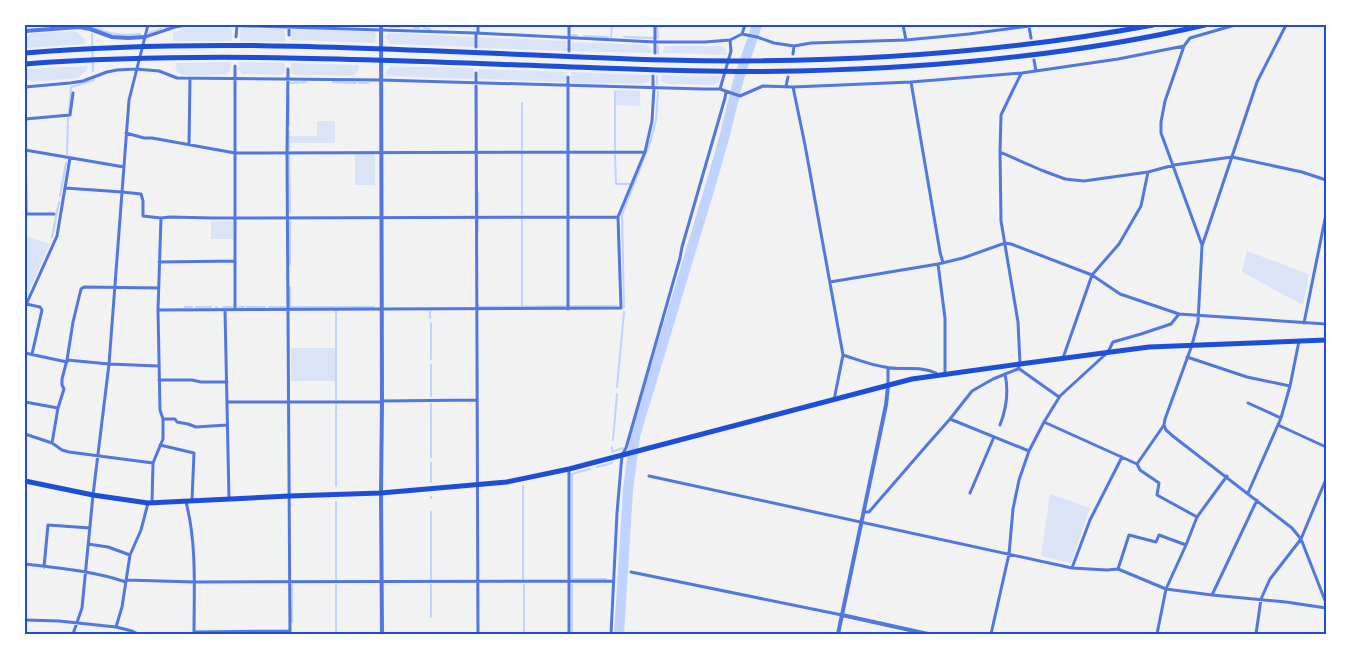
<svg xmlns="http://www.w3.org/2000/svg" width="1351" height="659" viewBox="0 0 1351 659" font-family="Ubuntu,sans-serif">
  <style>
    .green { fill: #dbe4f7 }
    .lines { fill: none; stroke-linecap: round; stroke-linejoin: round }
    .stream { stroke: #bfd3fe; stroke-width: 2 }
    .river { stroke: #bfd3fe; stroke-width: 10 }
    .minor { stroke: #5277de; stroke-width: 3 }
    .tertiary { stroke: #5277de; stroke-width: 4 }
    .trunk { stroke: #1d4ed8; stroke-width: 5 }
    .motorway { stroke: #1d4ed8; stroke-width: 5 }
    .neatline { fill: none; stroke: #1d4ed8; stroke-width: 2 }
  </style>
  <rect width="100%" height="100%" fill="#f2f2f2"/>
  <path class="green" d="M185,28H230L232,31V41H173V33Z
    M242,28L283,29L285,32V42L240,41V30Z
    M295,29L374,32L376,34L375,43L291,40V33L292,30Z
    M75,31L82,36L86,44L26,48C26,42 25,37 32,33Z
    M390,33L474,37L475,47L390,44L385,37L387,34Z
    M478,37L566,41L567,51L478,48Z
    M572,42L647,45L651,48L652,53L571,51Z
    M665,46H720L725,48L727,54V55L662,53Z
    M231,62V70L225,75H183L177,72L175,63Z
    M239,62L285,63V71L282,75L242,74L238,69Z
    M291,63L359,65V70L353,76L295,75L291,72Z
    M88,66L86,71L78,78L33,82L26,79L25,69Z
    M390,66L474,68L473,77L472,79L386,76V73Z
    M478,69L567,72L566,80L565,82L480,79L478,77Z
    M571,72L652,75L649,82L640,84L572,83L571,81Z
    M661,75L721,76L719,81L713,85L668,84L662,81Z
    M615,90L640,91V106L615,105Z
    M317,121H335V143H290V136H317Z
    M355,154H374L375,156V185H355Z
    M211,221H233V239H211Z
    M25,236L50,244L25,300Z
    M1247,251L1309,274L1303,305L1242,272Z
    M291,348H335V381H291Z
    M1050,494L1090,508L1071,563L1041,556Z"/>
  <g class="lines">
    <path class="stream" d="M83,25L110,33L123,35L140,34
      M363,25L369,26
      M657,25L658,38
      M27,26L40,25
      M390,27H400
      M166,28L174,25
      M414,28H419
      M424,28L430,29
      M149,33L161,29
      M92,34L93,71
      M572,35H577
      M584,36L608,37
      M611,37L612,25
      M624,37L654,38
      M658,53V46
      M333,82L356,83
      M289,83L306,82
      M359,83H368
      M657,84V76
      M615,92V150
      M289,95V112
      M522,103V150
      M69,112L71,87L94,80
      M289,115V125
      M289,131V150
      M67,154L68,118
      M522,154V214
      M289,155L290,212
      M615,155L616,184H630
      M478,192V214
      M60,196L66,163
      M478,219V232
      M522,220V306
      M290,221V264
      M52,237L59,202
      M290,287V307H374
      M478,304L479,307L565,306
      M570,306H617
      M185,307H192
      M196,307H211
      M216,307H217
      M223,307H232
      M238,307H244
      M247,307H265
      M269,307H285
      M624,307L622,215L650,143L656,120L658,92
      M430,312V318
      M431,323V359
      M431,365V396
      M617,387L624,312
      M336,399V311
      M336,404V486
      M431,404V457
      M613,440L617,394
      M612,447V452L623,448
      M431,463V482
      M597,467L612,463
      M523,486V580
      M431,497V498
      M336,502V580
      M431,512V580
      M572,578V474L590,469
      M572,579H606
      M336,585V634
      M431,585V617
      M524,585V634
      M572,585V634
      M292,622V585"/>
    <path class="river" d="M619,634L628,490L635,436L713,177L724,138L739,78L757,25"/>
    <path class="minor" d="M219,25L476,33L655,42H705L730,40L742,34L745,25
      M903,25L906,40
      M1029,26L1031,38
      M478,33V25
      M742,34L757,37L774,43L794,46L811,43L906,40L969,34L1037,25
      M289,35V26
      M145,37L175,27L187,25
      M236,37L237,25
      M476,47V33
      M569,51V25
      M655,53V25
      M793,54L794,46
      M1034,60L1036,71
      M235,66V309
      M288,69L287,153L290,634
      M476,73L478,634
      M911,82L940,252L943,263
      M786,86L788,77
      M25,87L70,83L83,81L107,72L117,70L136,69L159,71L177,78L380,80L702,89H720L740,96L763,86L793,87L911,82L1022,73L1118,59L1184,46
      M793,87L805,145L843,355L834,400
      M653,88V76
      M720,89L731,51L730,40
      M25,119L70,115L73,93
      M126,133L144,138H152L235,153L645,152
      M25,136L26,214
      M189,145L190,78
      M25,150L124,167
      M1000,152L1041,170L1065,179L1084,181L1148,172L1174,165L1232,157L1302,172L1326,180
      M65,188L122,192
      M122,192L141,194L143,201V216L161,218
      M26,214H54
      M1202,245L1161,133V122L1165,101L1184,46L1190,38L1235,25
      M159,262L235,261
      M938,264L945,318V374
      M830,282L938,264L963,258L1005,243L1011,244L1092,275L1120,294L1179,314L1326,324
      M26,304L40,307L42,310L32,354
      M25,307L57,236L70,158
      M568,309V77
      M158,310L621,308L618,217L645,152L652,121L654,88
      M225,310L229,499
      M1304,323L1326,214
      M25,353L67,362
      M843,355C856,359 870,365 885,367C901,371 919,365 936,373L937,376
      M1187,357L1247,377L1290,386
      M1063,358L1092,275L1119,244L1141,206L1148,172
      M67,360L109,364L158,366
      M888,368V385
      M1018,368L1059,397
      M159,380H192L201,382H227
      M382,401L477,400
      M25,402L58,408
      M227,402H382
      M1248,403L1281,418
      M163,419H175L177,422L188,424L196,427L227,425
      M950,419L1029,451
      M1044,422L1137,464L1140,470L1159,483L1157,495L1197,517
      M1000,425C1007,407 1009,392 1005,374
      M1164,425L1166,430L1174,437L1292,528L1301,539L1326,603
      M1278,425L1326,447
      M25,434L52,443L62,450L69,452L153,463
      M52,443L58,408L64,389L62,385V379L67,360L73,322L81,289L84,287L158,288
      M160,445L194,453L192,500
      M1137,464L1164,425L1165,419L1192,345L1198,322L1202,246L1257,82L1286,25
      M569,470V634
      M649,476L1072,568L1107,570L1118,569L1166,589L1212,595L1286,602L1326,608
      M970,493L994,437
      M1248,493L1281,418L1290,386L1299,341
      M186,502C197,544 194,590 194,634
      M152,503L153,463L163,439V419L160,410L158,310L161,218L170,217L213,218L618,217
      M865,512H869L927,445L950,419L972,391L993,379L1018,369L1020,364L1018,322L1001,221L1000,152L1001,115L1013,90L1021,74
      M88,544L108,547L130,555
      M25,564C59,568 93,571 126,582
      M44,567L48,525L90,528
      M1072,568L1090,520L1122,457
      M1118,569L1129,535L1156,542L1159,535L1186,545
      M631,572L842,615
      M126,580L195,582L613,581
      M1212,595L1257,500
      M25,620L59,621L116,627L132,631L138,634
      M116,627L122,607L130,555L141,530L148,503
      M194,632L290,631
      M73,634L82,608L93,495L109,364L129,100L148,25
      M611,634L617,513L622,455L626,448L680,258L682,247L725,98L726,92
      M991,634L1009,554L1013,509L1019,480L1029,451L1044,422L1060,396L1108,352L1113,342L1141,334L1171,324L1179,314
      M1157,634L1166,589L1186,545L1197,517L1227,476
      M1256,634L1261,599L1270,579L1301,539L1326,479"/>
    <path class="tertiary" d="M381,25L382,402L381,493L382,634
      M25,31L79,27L90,29L112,37L128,38L145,37
      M842,615L928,634
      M838,634L886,405L888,386"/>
    <path class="trunk" d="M25,481L93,495L148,503L289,496L381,493L507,482L569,469L912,379L1020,364L1149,347L1326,340"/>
    <path class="motorway" d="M25,53C239,35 453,54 666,60C829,64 992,55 1153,25
      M25,64C199,51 374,60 548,66C631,69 715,73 798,71C935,68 1071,56 1205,25"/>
  </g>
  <rect width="1351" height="659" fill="none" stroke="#ffffff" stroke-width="52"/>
  <rect x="26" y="26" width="1299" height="607" class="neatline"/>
</svg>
